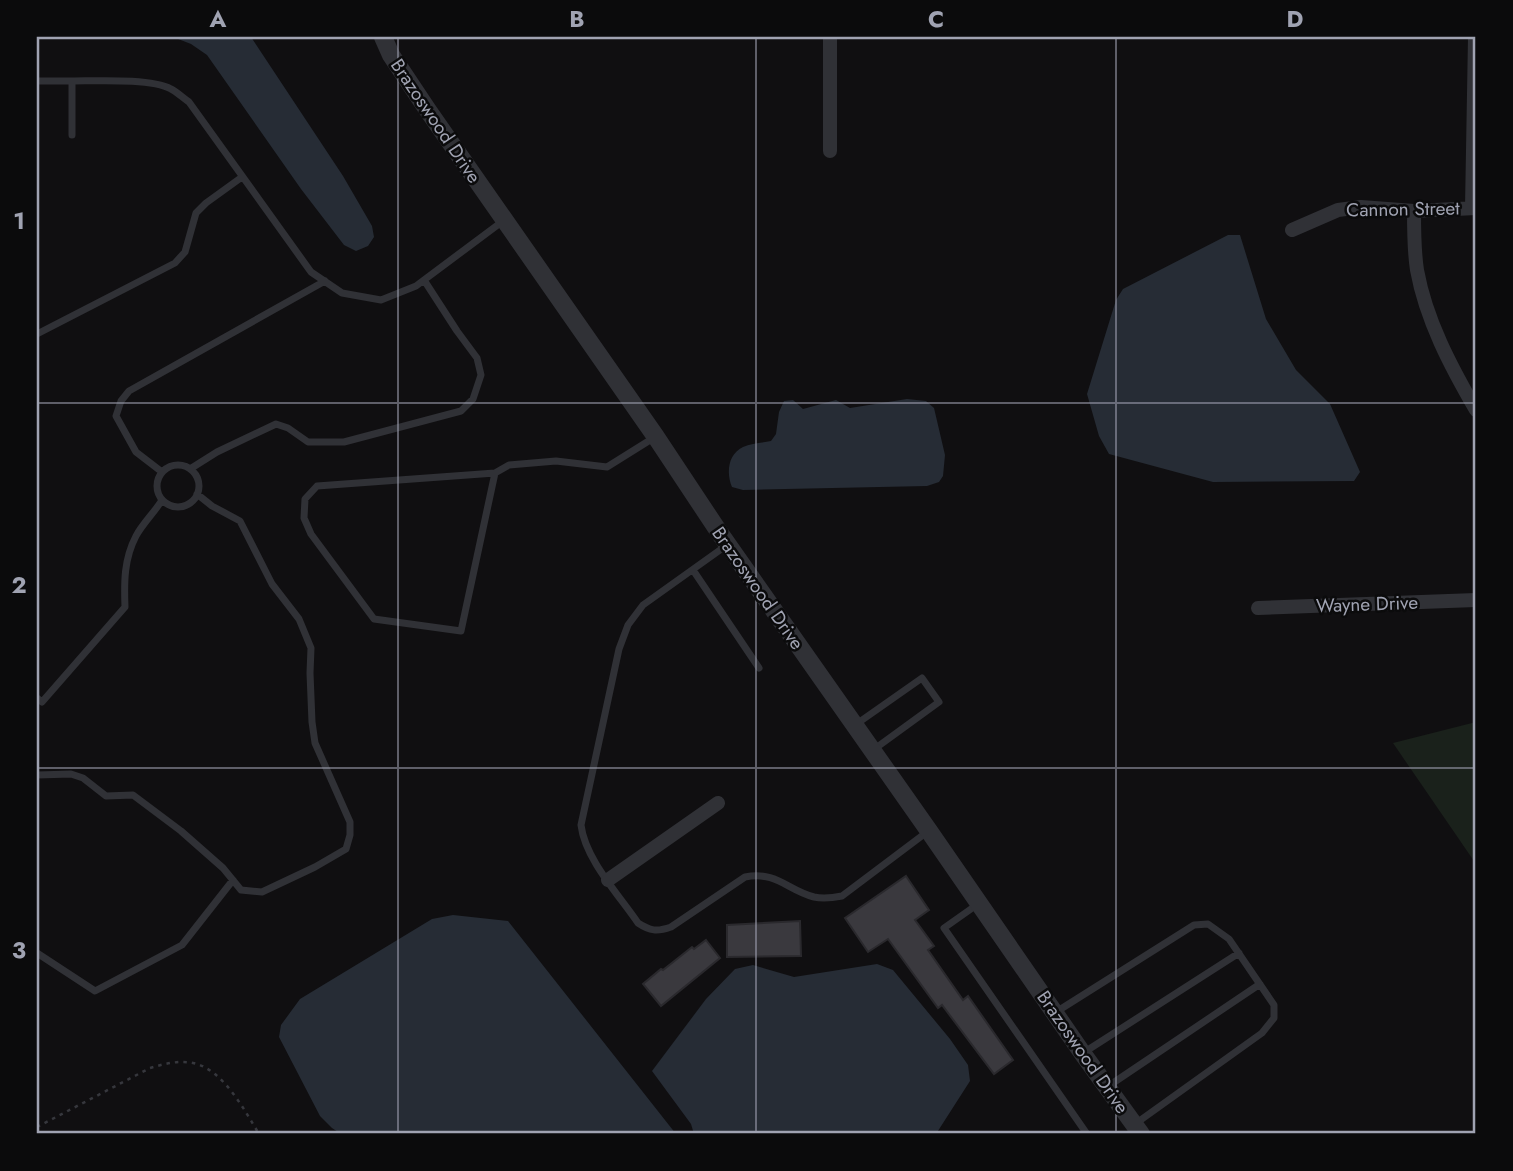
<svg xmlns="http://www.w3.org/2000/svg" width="1513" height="1171" viewBox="0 0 1513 1171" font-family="Jost,sans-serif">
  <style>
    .green { fill: #1a211b }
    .water { fill: #262c35 }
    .building { fill: #3a393e; stroke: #2a292d; stroke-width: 2 }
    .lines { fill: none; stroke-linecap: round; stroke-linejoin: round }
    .path { stroke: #36373d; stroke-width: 2.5; stroke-dasharray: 3.5 5; stroke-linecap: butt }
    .service { stroke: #303136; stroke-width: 7 }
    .minor { stroke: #303136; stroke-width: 14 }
    .tertiary { stroke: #303136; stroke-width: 18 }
    .grid { fill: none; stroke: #a0a3b2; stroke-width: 2; stroke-opacity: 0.55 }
    .labels { text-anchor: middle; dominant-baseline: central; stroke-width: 5; stroke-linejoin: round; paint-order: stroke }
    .street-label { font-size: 19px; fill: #a0a3b2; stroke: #0b0b0c }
    .neatline { fill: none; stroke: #a0a3b2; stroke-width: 2.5 }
    .grid-label { font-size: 23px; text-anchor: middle; font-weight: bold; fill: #a0a3b2 }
  </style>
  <rect width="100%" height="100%" fill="#100f11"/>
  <path class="green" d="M1476,722V864L1393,743Z"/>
  <path class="water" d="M173,37H251L343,176L372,226L374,237L368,246L356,251L344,245L301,189L207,55L191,44Z
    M1228,235H1240L1266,319L1296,370L1330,404L1360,472L1354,481L1213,482L1109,454L1099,436L1087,394L1116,300L1123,289Z
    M793,400L803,409L836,400L850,408L907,399L926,401L934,408L945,455L943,476L939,482L927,486L743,490L732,487C726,473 728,454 743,447C751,443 762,443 771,441L776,434L779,412L784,401Z
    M453,915L508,921L676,1134H341L332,1128L320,1116L279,1037L281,1025L300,999L432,919Z
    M877,964L893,970L950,1039L968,1065L970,1081L936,1134H694L691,1124L652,1071L706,999L735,969L753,965L794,977Z"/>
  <path class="building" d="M906,876L929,910L915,920L934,946L928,950L963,1000L968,996L1013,1060L994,1074L942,1005L938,1008L888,939L868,952L845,918Z
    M800,921L801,956L727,957V925Z
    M706,940L720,958L661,1006L643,984L661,969L663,970L692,947L694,949Z"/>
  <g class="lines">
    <path class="path" d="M37,1127L150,1068C164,1064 178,1060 193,1063C223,1069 245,1111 259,1134"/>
    <path class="service" d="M37,81H72V135
      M72,81C96,81 151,78 171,89C177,92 183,98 189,102L311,272L342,293L381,300L416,286L503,221
      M37,334L175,263L185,252L196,213L206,203L242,177
      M157 486a21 21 0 1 1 42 0a21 21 0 1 1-42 0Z
      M190,469L217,452L276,424L288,428L308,442H344L461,411L473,399L481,375L477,358L457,331L424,280
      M162,472L136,452L116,416L121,401L129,391L325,281
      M495,473L317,486L305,499L304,518L311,534L374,619L461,631L495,473L509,465L556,461L607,467L655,437
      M727,545L643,605L628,625L619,649L581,825C585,859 619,895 638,923C650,931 657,932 671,927L745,877C777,871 787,890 814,897C823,899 832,898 842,896L927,832
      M693,570L759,668
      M37,698L42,702L125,607C124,582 124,559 136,536C143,523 154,513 162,500
      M855,725L922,678L939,702L873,750
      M37,775L71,774L83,778L106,796L133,795L181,831L223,868L241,890L262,892L315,867L346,849L350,835V822L315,743L312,722L310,673L311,648L299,619L272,584L240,521L212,506L197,494
      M978,904L944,928L1087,1134
      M37,953L95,991L182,945L233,880
      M1056,1012L1194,925L1208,924L1229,939L1274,1005V1018L1262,1033L1135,1124
      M1083,1053L1239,953
      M1107,1087L1260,984"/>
    <path class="minor" d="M830,151V37
      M1472,207L1475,37
      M1414,211C1414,230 1414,251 1417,270C1426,320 1451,367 1476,410
      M1292,230L1338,210L1361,207L1414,211L1476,208
      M1258,608L1476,600
      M608,880L718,803"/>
    <path class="tertiary" d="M383,37L391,55L427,109L656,437L721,535L929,831L1083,1054L1141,1134"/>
  </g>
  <path class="grid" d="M398,37V1134M756,37V1134M1116,37V1134M37,403H1476M37,768H1476"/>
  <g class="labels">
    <g class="street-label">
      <text transform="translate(436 121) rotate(56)">Brazoswood Drive</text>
      <text transform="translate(1403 209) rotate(-1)">Cannon Street</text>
      <text transform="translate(758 588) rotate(55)">Brazoswood Drive</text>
      <text transform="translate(1367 604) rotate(-2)">Wayne Drive</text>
      <text transform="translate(1083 1052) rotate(55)">Brazoswood Drive</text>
    </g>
  </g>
  <rect width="1513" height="1171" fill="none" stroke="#0b0b0c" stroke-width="77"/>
  <rect x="38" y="38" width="1436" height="1094" class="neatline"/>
  <g class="grid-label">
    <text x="218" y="27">A</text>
    <text x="577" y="27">B</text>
    <text x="936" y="27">C</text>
    <text x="1295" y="27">D</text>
    <text x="19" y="229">1</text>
    <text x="19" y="593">2</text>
    <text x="19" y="958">3</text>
  </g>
</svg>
